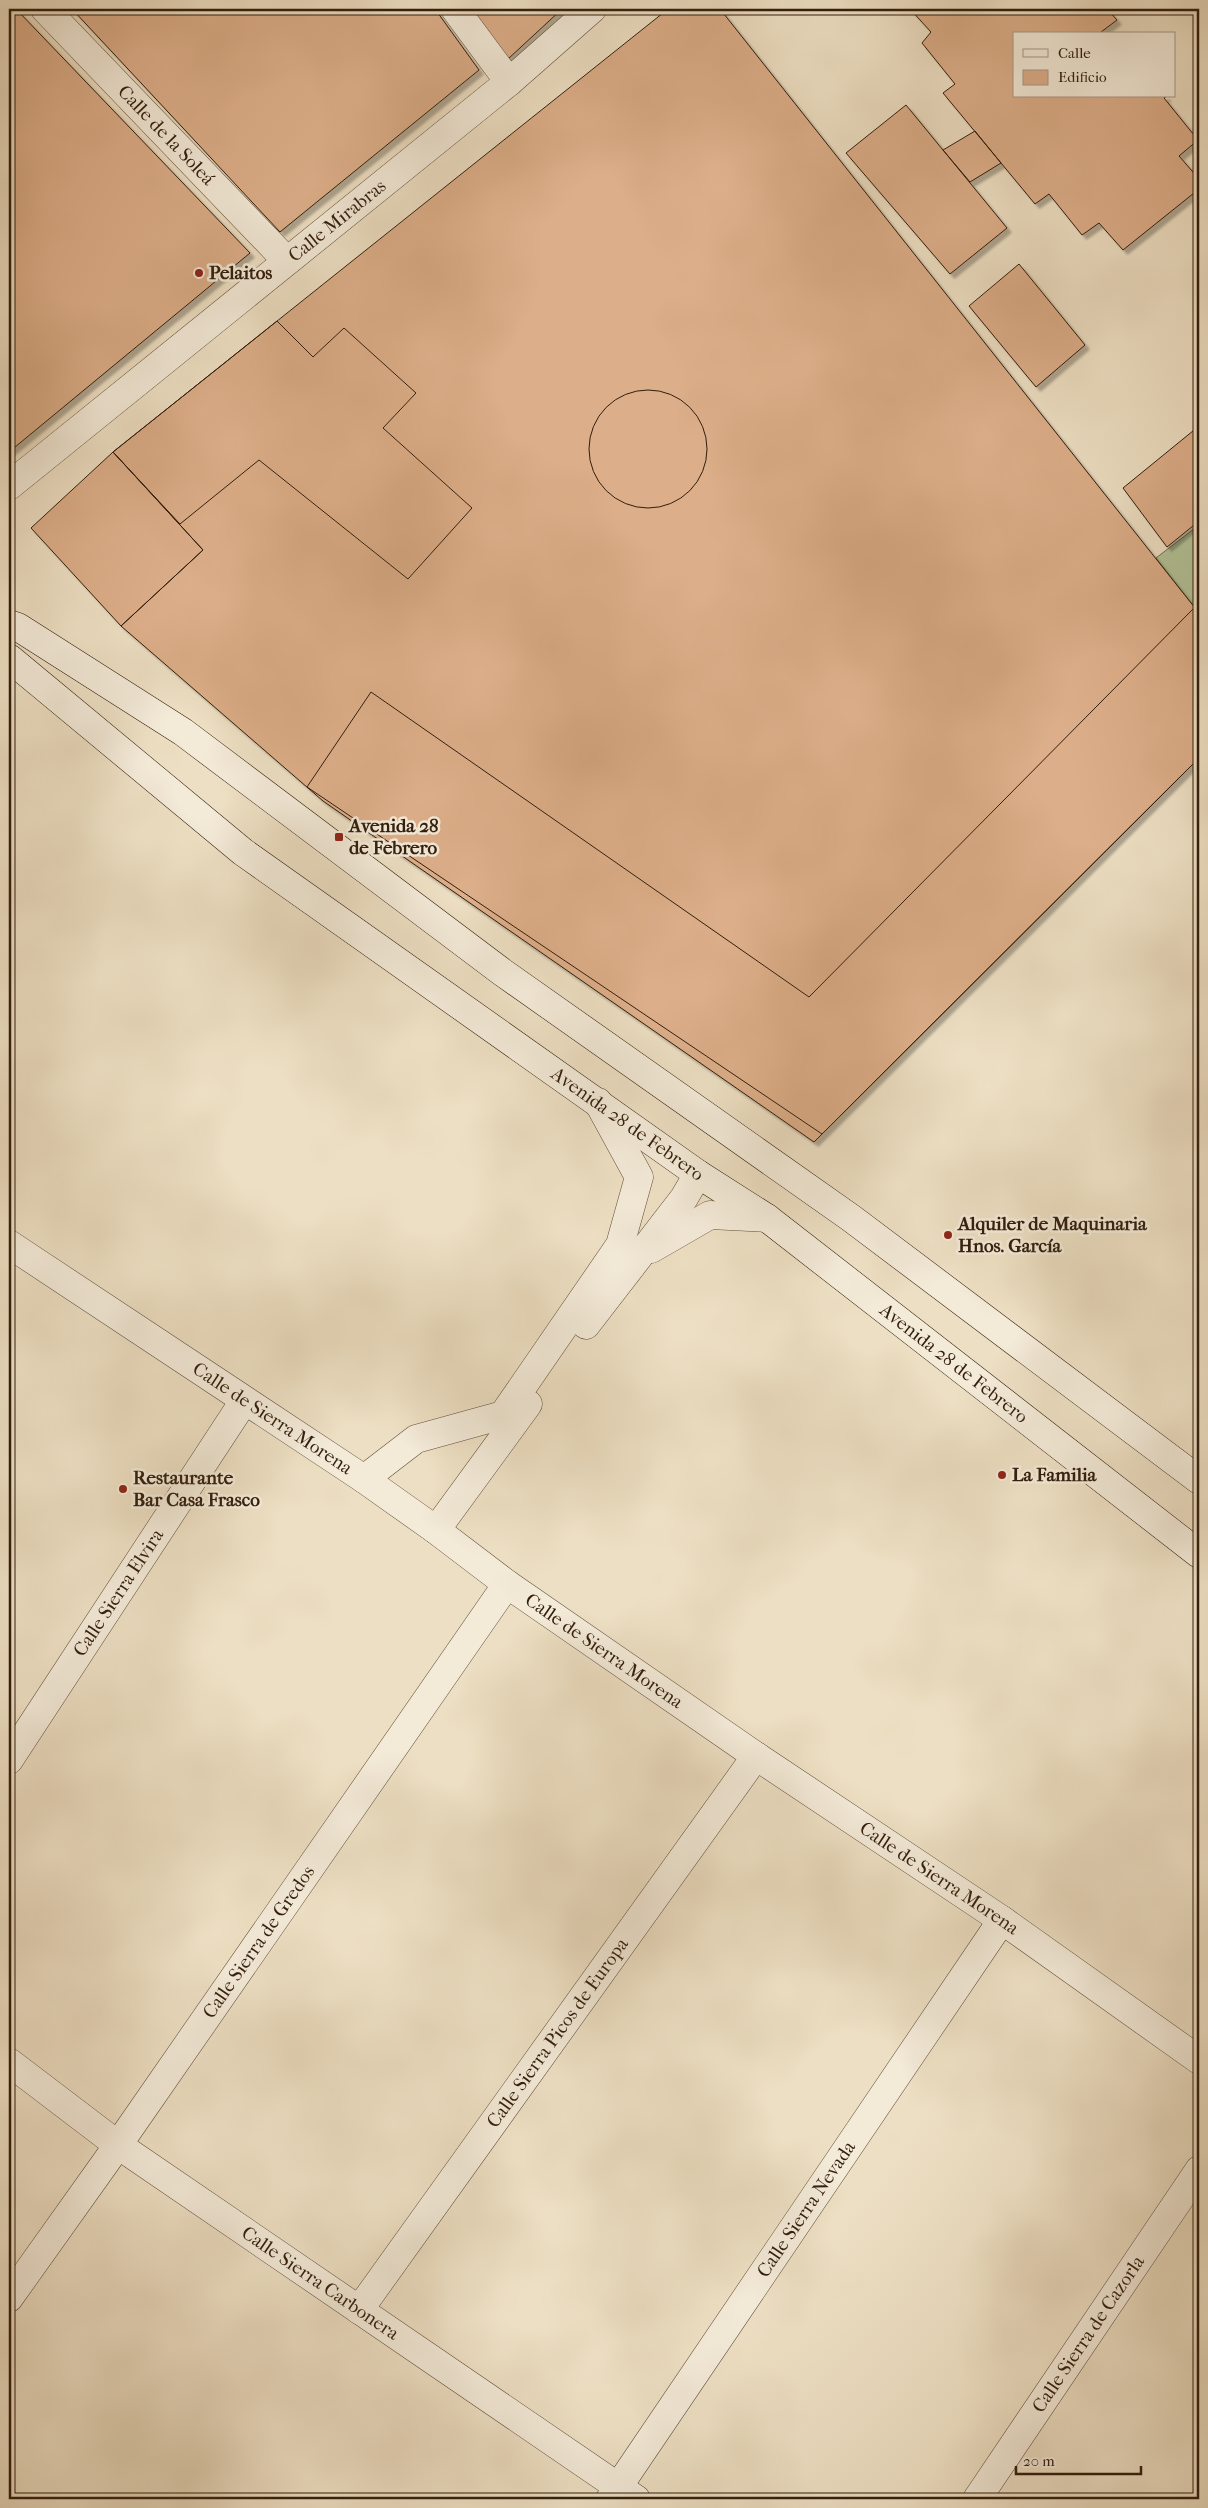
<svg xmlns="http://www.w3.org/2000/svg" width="1208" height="2508" viewBox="0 0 1208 2508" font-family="'IM FELL French Canon',serif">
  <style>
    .green { fill: #b3c398; stroke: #727052 }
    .building { fill: #dcae89; stroke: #321e0d; filter: url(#shadow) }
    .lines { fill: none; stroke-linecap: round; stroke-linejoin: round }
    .street-casing { stroke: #614e3a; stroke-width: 29 }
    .secondary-casing { stroke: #321e0d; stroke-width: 29 }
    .street { stroke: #f3ead8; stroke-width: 28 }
    .secondary { stroke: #f3ead8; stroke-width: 28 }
    .poi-dot { fill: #8f2418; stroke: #f3ead8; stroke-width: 2 }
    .labels { text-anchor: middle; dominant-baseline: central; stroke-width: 5; stroke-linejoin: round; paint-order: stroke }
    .street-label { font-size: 19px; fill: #321e0d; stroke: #f3ead8 }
    .poi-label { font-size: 19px; font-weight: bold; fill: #321e0d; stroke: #f3ead8; text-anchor: start }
  </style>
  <defs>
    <filter id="shadow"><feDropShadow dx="4.5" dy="4.5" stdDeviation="1" flood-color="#0004"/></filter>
  </defs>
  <rect width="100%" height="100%" fill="#eddfc3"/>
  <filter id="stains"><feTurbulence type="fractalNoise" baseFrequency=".004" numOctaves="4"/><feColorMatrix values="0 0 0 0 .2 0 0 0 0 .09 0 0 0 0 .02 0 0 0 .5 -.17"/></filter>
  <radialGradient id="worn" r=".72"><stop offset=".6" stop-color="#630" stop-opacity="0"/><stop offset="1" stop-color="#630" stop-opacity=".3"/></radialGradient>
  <path class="green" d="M1199,525V613L1156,558Z"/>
  <path class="building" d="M9,9H16L250,253L9,452Z
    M72,9H435L479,70L280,232Z
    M471,9H562L508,59Z
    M668,9H720L1199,613V758L814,1142L323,801L121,626L203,550L113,452Z
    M910,9H1107L1117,20L1101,32L1103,34H1014V96H1167L1164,98L1198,140L1179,156L1199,179V189L1123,250L1099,223L1082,235L1049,194L1035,204L943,93L955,84L922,43L931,32Z
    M906,105L1007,228L950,274L846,153Z
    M975,131L1001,163L970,182L943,150Z
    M1019,264L1085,345L1036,387L969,306Z
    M277,321L313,357L344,328L416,393L383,428L472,508L408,579L259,460L180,524L113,452Z
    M589 449a59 59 0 1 1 118 0a59 59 0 1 1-118 0Z
    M1199,426V521L1167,547L1123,488Z
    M113,452L203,550L121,626L31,528Z
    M1195,607L1199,613V758L822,1134L307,787L371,692L809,997Z"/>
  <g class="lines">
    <g class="street-casing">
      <g id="street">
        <path id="s1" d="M45,9L287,261"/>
        <path d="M455,9L509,82"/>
        <path id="s2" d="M9,486L509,82L592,9"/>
        <path id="s3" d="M9,1244L364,1479L436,1530L507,1584L756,1756L1002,1920L1199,2060"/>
        <path d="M651,1249L710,1215L767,1218"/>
        <path d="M586,1325L684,1198L698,1174"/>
        <path d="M364,1479L416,1439L503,1415L620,1245L639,1177L598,1102"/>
        <path d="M436,1530L528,1404"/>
        <path id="s4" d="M9,1760L244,1401"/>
        <path id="s5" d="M9,2062L118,2145L636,2499"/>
        <path id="s6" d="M9,2298L118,2145L507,1584"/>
        <path id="s7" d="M359,2310L756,1756"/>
        <path id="s8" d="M610,2499L1002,1920"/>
        <path id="s9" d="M977,2499L1199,2170"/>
      </g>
    </g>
    <g class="secondary-casing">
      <g id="secondary">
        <path d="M9,624L18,627L183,732L502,972L851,1218L1199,1480"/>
        <path id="s10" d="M9,658L243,852L698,1174L767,1218L1199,1554"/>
      </g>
    </g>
    <use href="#street" class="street"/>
    <use href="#secondary" class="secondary"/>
  </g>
  <g class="poi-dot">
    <circle cx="199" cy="273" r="5"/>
    <rect x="334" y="832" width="10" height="10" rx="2.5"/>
    <circle cx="948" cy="1235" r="5"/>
    <circle cx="1002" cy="1475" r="5"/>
    <circle cx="123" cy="1489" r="5"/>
  </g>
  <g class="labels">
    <g class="street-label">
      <text stroke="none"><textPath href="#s1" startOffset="175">Calle de la Soleá</textPath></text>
      <text stroke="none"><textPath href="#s2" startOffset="422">Calle Mirabras</textPath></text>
      <text stroke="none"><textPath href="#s10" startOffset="775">Avenida 28 de Febrero</textPath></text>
      <text stroke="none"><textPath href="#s10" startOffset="1180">Avenida 28 de Febrero</textPath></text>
      <text stroke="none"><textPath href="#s3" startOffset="316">Calle de Sierra Morena</textPath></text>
      <text stroke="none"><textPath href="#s4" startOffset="200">Calle Sierra Elvira</textPath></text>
      <text stroke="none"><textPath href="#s3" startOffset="721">Calle de Sierra Morena</textPath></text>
      <text stroke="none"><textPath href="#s3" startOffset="1126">Calle de Sierra Morena</textPath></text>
      <text stroke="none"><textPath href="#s6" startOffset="435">Calle Sierra de Gredos</textPath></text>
      <text stroke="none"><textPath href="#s7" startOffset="341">Calle Sierra Picos de Europa</textPath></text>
      <text stroke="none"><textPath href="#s8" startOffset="350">Calle Sierra Nevada</textPath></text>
      <text stroke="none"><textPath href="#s5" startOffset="382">Calle Sierra Carbonera</textPath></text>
      <text stroke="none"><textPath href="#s9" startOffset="199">Calle Sierra de Cazorla</textPath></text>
    </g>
    <g class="poi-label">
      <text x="209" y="273">Pelaitos</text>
      <text x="349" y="826">Avenida 28<tspan x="349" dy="22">de Febrero</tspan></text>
      <text x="958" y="1224">Alquiler de Maquinaria<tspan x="958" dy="22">Hnos. García</tspan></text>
      <text x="1012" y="1475">La Familia</text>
      <text x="133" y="1478">Restaurante<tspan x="133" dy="22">Bar Casa Frasco</tspan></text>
    </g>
  </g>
  <rect width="1208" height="2508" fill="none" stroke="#eddfc3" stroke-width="30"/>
  <rect x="10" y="10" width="1188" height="2488" fill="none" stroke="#321e0d" stroke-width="2.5"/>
  <rect x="15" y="15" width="1178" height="2478" fill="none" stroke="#321e0d"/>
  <rect x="1013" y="32" width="162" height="65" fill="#f3ead8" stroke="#a69887"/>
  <rect x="1023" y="49" width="25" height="8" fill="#f3ead8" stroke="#a69887"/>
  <text x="1058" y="58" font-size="15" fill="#321e0d">Calle</text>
  <rect x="1023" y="70" width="25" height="15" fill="#dcae89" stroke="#a69887"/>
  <text x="1058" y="82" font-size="15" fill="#321e0d">Edificio</text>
  <path d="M1016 2466v8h125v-8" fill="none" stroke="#321e0d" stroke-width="2.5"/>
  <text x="1023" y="2466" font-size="15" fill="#321e0d" stroke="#f3ead8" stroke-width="4" paint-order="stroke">20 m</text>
  <rect width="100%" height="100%" filter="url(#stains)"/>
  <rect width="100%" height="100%" fill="url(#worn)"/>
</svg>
